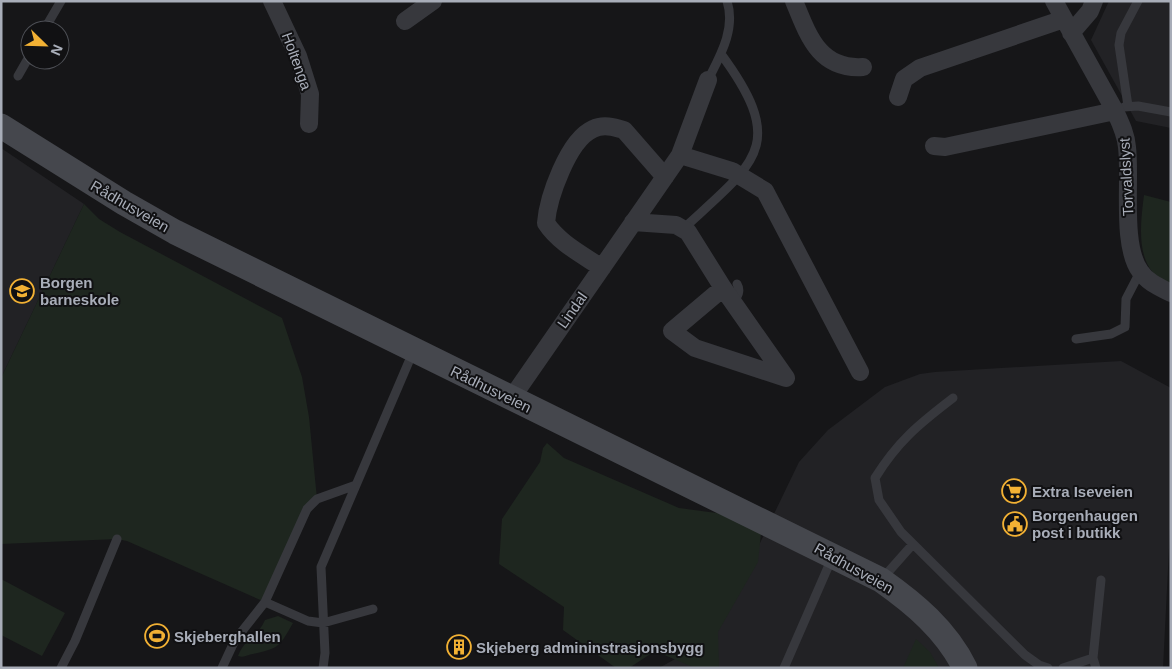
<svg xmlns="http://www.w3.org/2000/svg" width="1172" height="669" viewBox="0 0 1172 669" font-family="Helvetica,sans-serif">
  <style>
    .built { fill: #222225 }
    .green { fill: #1e261f }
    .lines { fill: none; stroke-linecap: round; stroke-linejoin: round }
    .lane { stroke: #37383d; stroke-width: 9 }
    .street { stroke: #37383d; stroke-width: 18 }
    .secondary { stroke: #45474d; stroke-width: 25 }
    .labels { text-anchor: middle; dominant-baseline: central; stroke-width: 4; stroke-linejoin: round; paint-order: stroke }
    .street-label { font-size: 15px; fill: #a8adb8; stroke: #111113 }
    .poi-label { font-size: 15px; font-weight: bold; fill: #a8adb8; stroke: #111113; text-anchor: start }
  </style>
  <rect width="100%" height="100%" fill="#161618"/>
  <path class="built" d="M1109,1H1171V128L1136,121L1091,40Z
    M1,148L84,204L1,378Z
    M1121,361L1171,388V509L1163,668H659L693,649L759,545L799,462L828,430L885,387L920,374L935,372Z"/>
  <path class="green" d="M1144,195L1171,202V285C1134,271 1140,227 1144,195Z
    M84,204L99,219L120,232L282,318L302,377L309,417L317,499L265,602L127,541L117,539L1,544V378Z
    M547,443L564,458L679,508L724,514L761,533L758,562L718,632L719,668H695L655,651L629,668H616L563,630L564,607L499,564L502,519L540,462L543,448Z
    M1,579L65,613L42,656L1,635Z
    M278,616L293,623C279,647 280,648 253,654C246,655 245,658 238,656C245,638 257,638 265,620Z
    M916,639L930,652L939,668H903Z"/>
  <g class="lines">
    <path class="lane" d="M44,30L61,1
      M18,76L30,55
      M708,80C720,56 736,29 727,1
      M1128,106L1119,45L1121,33L1138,1
      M1124,107L1138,106L1171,112
      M684,228C756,162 788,145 721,54
      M733,302C738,296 741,291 737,284
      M1076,339L1111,334L1125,327L1126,299L1140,272
      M953,398C919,424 898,441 875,478L879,500L901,532L1025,655L1039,665L1048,668
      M882,579L913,544
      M265,602L308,621L323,623L373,609
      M1093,658L1096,668
      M61,668L75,641L117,539
      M222,668L235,640L265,602L307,509L317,499L356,485
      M323,668L325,653L321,567L413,352
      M784,668L832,558
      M1063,668L1093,658L1101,580"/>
    <path class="street" d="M272,1L298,56L310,94L309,124
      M794,1C808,35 819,70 863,67
      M1054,1L1115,111C1120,122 1126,134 1127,147C1131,180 1121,245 1140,271C1147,282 1159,287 1171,293
      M405,21L433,1
      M1071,33L1090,11L1094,1
      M898,97L904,79L920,68L1064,19
      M934,146L945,147L1115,111
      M680,155L732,171L765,191L860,372
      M633,222L676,225L688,232L723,288L786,378
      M602,268C583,255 559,243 546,223C548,198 568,140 593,129C603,124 614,127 624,130L665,177
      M723,288L672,331L695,348L786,378
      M511,399L680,155L708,80"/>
    <path class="secondary" d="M1,126L124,203L175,232L881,580C915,604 946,630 965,668"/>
  </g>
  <defs>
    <g id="school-ring" transform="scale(1.25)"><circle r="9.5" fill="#111113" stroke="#f2b134" stroke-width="1.5"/><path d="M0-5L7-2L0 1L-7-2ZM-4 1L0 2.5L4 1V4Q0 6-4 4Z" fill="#f2b134"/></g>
    <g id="supermarket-ring" transform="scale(1.25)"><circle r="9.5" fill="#111113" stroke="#f2b134" stroke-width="1.5"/><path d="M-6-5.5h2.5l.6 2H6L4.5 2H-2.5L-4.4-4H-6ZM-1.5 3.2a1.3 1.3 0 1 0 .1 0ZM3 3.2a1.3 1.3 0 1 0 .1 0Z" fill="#f2b134"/></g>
    <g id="civic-ring" transform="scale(1.25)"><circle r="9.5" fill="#111113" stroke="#f2b134" stroke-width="1.5"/><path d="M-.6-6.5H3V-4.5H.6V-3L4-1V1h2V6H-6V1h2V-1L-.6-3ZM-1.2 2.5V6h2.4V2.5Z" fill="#f2b134"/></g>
    <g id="stadium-ring" transform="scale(1.25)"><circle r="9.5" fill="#111113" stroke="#f2b134" stroke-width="1.5"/><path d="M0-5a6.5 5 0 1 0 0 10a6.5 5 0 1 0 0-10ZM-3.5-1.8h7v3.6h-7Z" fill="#f2b134"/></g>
    <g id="building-ring" transform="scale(1.25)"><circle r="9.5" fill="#111113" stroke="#f2b134" stroke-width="1.5"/><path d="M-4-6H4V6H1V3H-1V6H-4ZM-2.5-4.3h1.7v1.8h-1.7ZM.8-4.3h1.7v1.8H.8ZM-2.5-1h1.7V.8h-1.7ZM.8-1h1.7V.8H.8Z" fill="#f2b134"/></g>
  </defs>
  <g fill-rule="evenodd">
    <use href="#school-ring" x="22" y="291"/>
    <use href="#supermarket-ring" x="1014" y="491"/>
    <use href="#civic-ring" x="1015" y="524"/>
    <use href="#stadium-ring" x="157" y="636"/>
    <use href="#building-ring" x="459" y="647"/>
  </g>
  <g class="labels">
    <g class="street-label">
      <text transform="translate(297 61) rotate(70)">Holtenga</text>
      <text transform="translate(1126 177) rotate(-93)">Torvaldslyst</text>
      <text transform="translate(130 206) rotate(30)">Rådhusveien</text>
      <text transform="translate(572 310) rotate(-55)">Lindal</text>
      <text transform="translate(491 389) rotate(26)">Rådhusveien</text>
      <text transform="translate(854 568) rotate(29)">Rådhusveien</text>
    </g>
    <g class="poi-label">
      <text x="40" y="282">Borgen<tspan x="40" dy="17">barneskole</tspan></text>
      <text x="1032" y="491">Extra Iseveien</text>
      <text x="1032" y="515">Borgenhaugen<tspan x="1032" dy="17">post i butikk</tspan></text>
      <text x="174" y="636">Skjeberghallen</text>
      <text x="476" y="647">Skjeberg admininstrasjonsbygg</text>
    </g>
  </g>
  <rect width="1172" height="669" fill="none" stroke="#a8adb8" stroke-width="5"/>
  <g transform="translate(45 45) rotate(113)"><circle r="24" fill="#111113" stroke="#4d4f55"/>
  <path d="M0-4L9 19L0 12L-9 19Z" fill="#f2b134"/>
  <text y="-8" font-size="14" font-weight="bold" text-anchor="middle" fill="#a8adb8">N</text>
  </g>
</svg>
